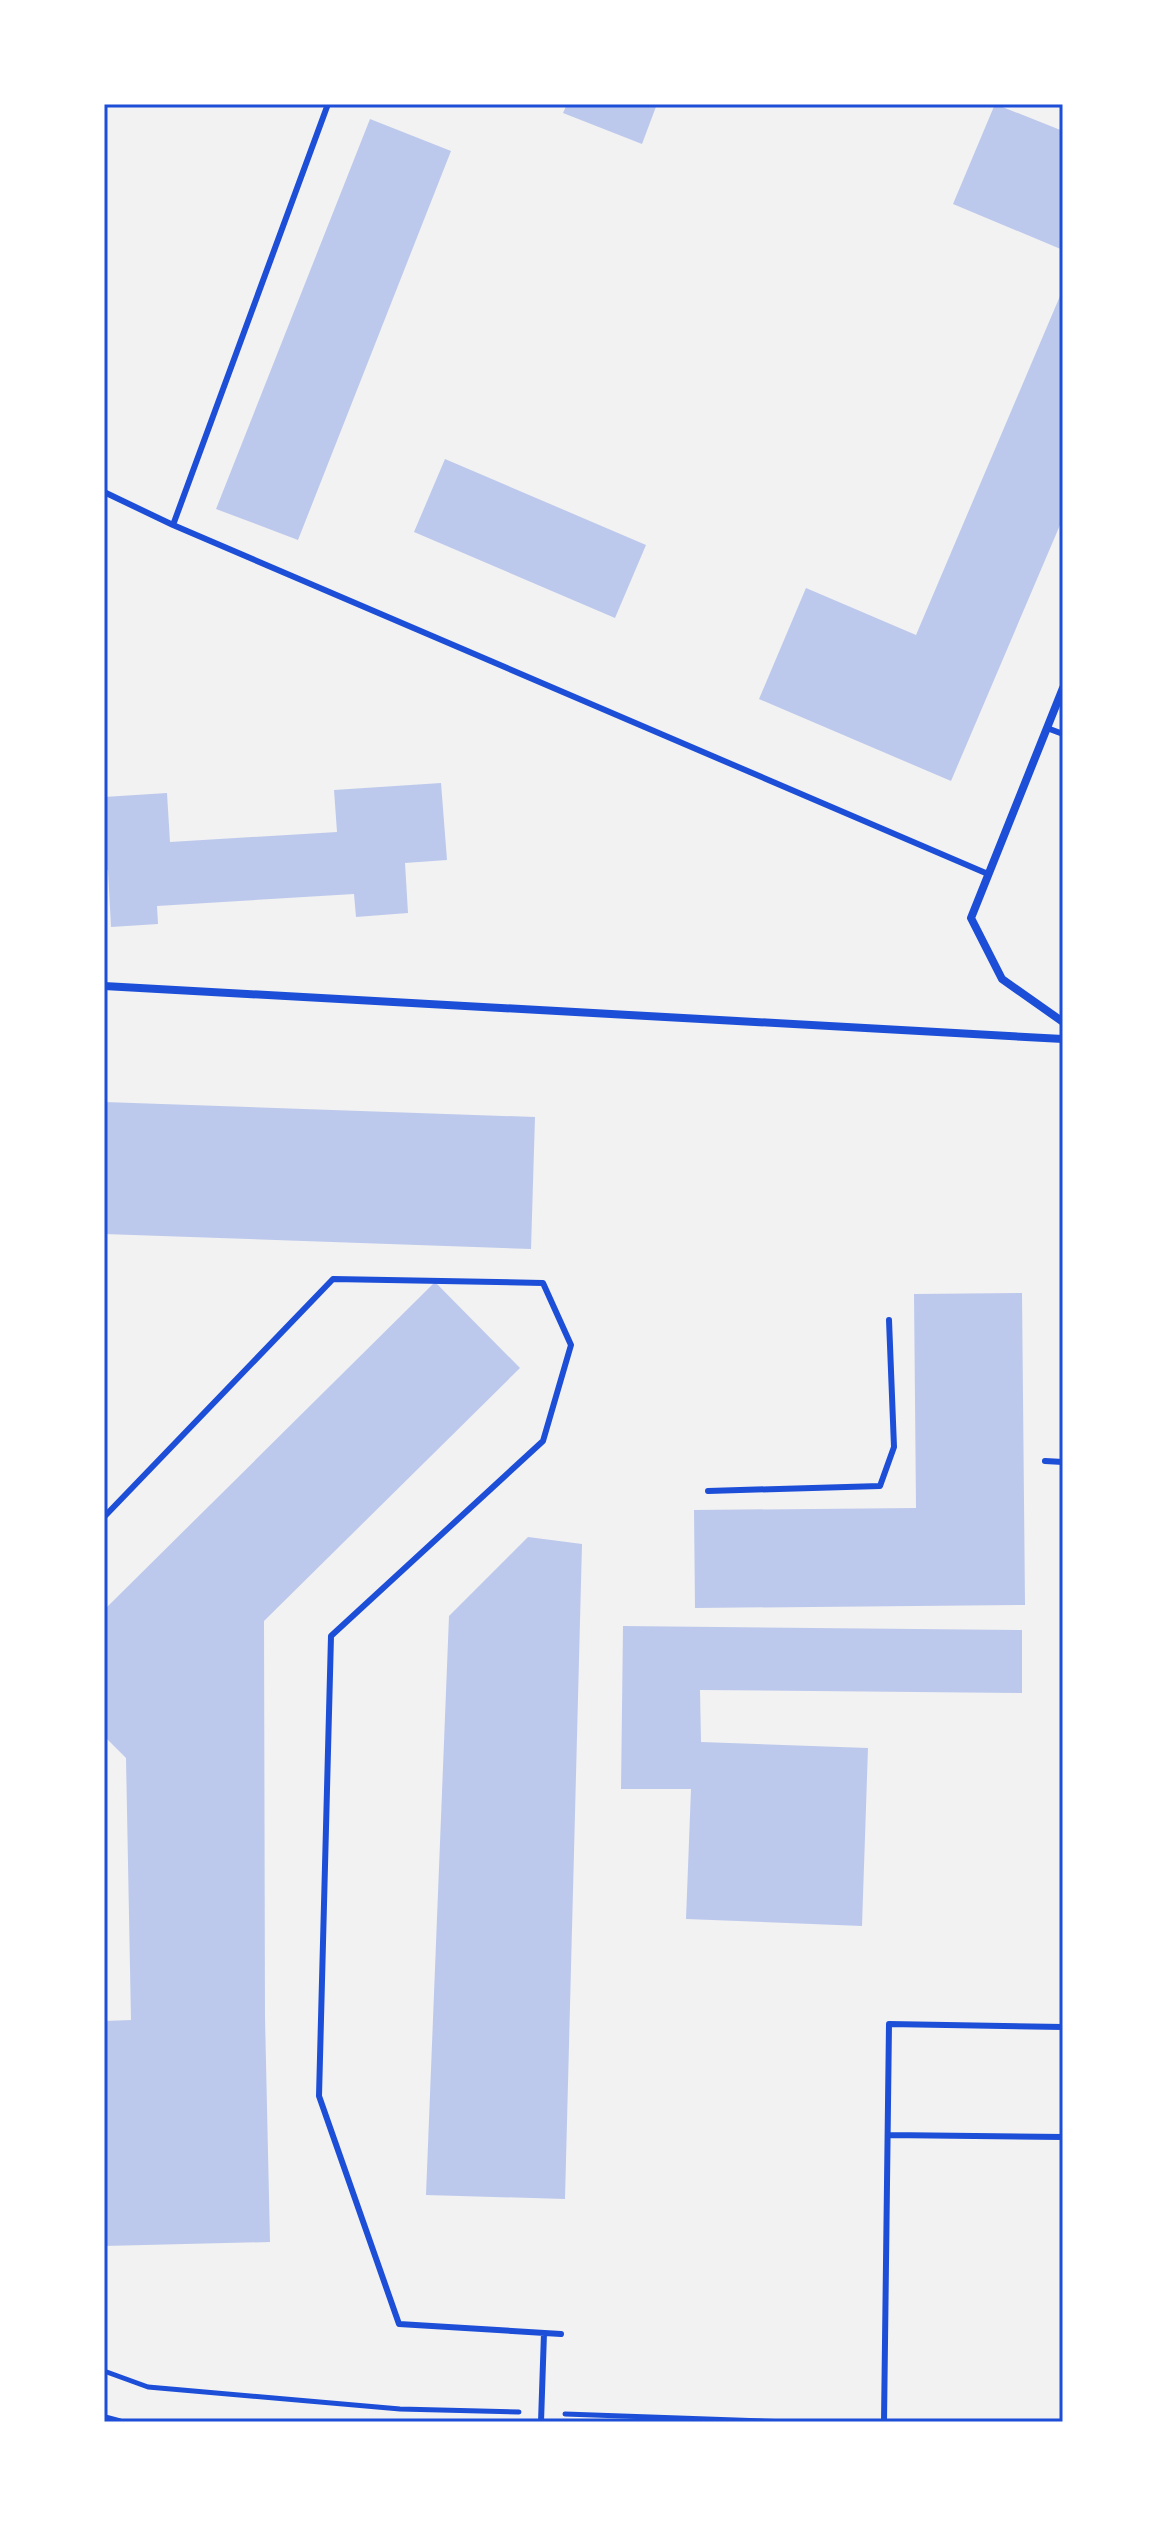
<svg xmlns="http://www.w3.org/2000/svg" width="1167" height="2526" viewBox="0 0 1167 2526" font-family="'Noto Sans',sans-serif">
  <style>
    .building { fill: #bdc9ec }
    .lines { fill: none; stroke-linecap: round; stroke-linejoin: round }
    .path { stroke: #1d4ed8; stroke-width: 5 }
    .service { stroke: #1d4ed8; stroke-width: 6 }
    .minor { stroke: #1d4ed8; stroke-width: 8 }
    .neatline { fill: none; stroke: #1d4ed8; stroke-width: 3 }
  </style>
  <rect width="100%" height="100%" fill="#f2f2f2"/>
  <path class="building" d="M567,104H657L642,144L563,113Z
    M995,104L1063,131V250L953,204Z
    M370,119L451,151L298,540L216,509Z
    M1063,289V518L951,781L759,699L806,588L916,635Z
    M445,459L646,545L615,618L414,532Z
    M441,783L447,860L405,863L408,913L356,917L354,894L157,906L158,924L111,927L108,870H104V797L167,793L170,842L337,832L334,790Z
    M104,1102L535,1117L531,1249L104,1234Z
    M435,1282L520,1368L264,1621L265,2017L270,2242L104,2246V2021L131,2020L126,1758L104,1736V1610Z
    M1022,1293L1025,1605L695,1608L694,1510L916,1508L914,1294Z
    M528,1537L582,1544L565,2199L426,2195L449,1616Z
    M623,1626L1022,1630V1693L700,1690L701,1742L868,1748L862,1926L686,1919L691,1789H621Z"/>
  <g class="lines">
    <path class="path" d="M104,2371L148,2387L400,2409L519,2412
      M565,2414L789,2422"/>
    <path class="service" d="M328,104L173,525L988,874
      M104,492L173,525
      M1047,728L1063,734
      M1045,1461L1063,1462
      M708,1491L880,1486L894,1447L889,1320
      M104,1517L333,1279L543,1283L571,1345L543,1441L331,1636L319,2096L399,2324L561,2334
      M888,2135L1063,2137
      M541,2422L544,2333
      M884,2422L889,2024L1063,2027"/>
    <path class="minor" d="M1063,688L971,918L1002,979L1063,1022
      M104,986L1063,1039
      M104,2418L119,2422"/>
  </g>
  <rect width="1167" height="2526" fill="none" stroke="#ffffff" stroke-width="212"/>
  <rect x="106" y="106" width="955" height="2314" class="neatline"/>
</svg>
